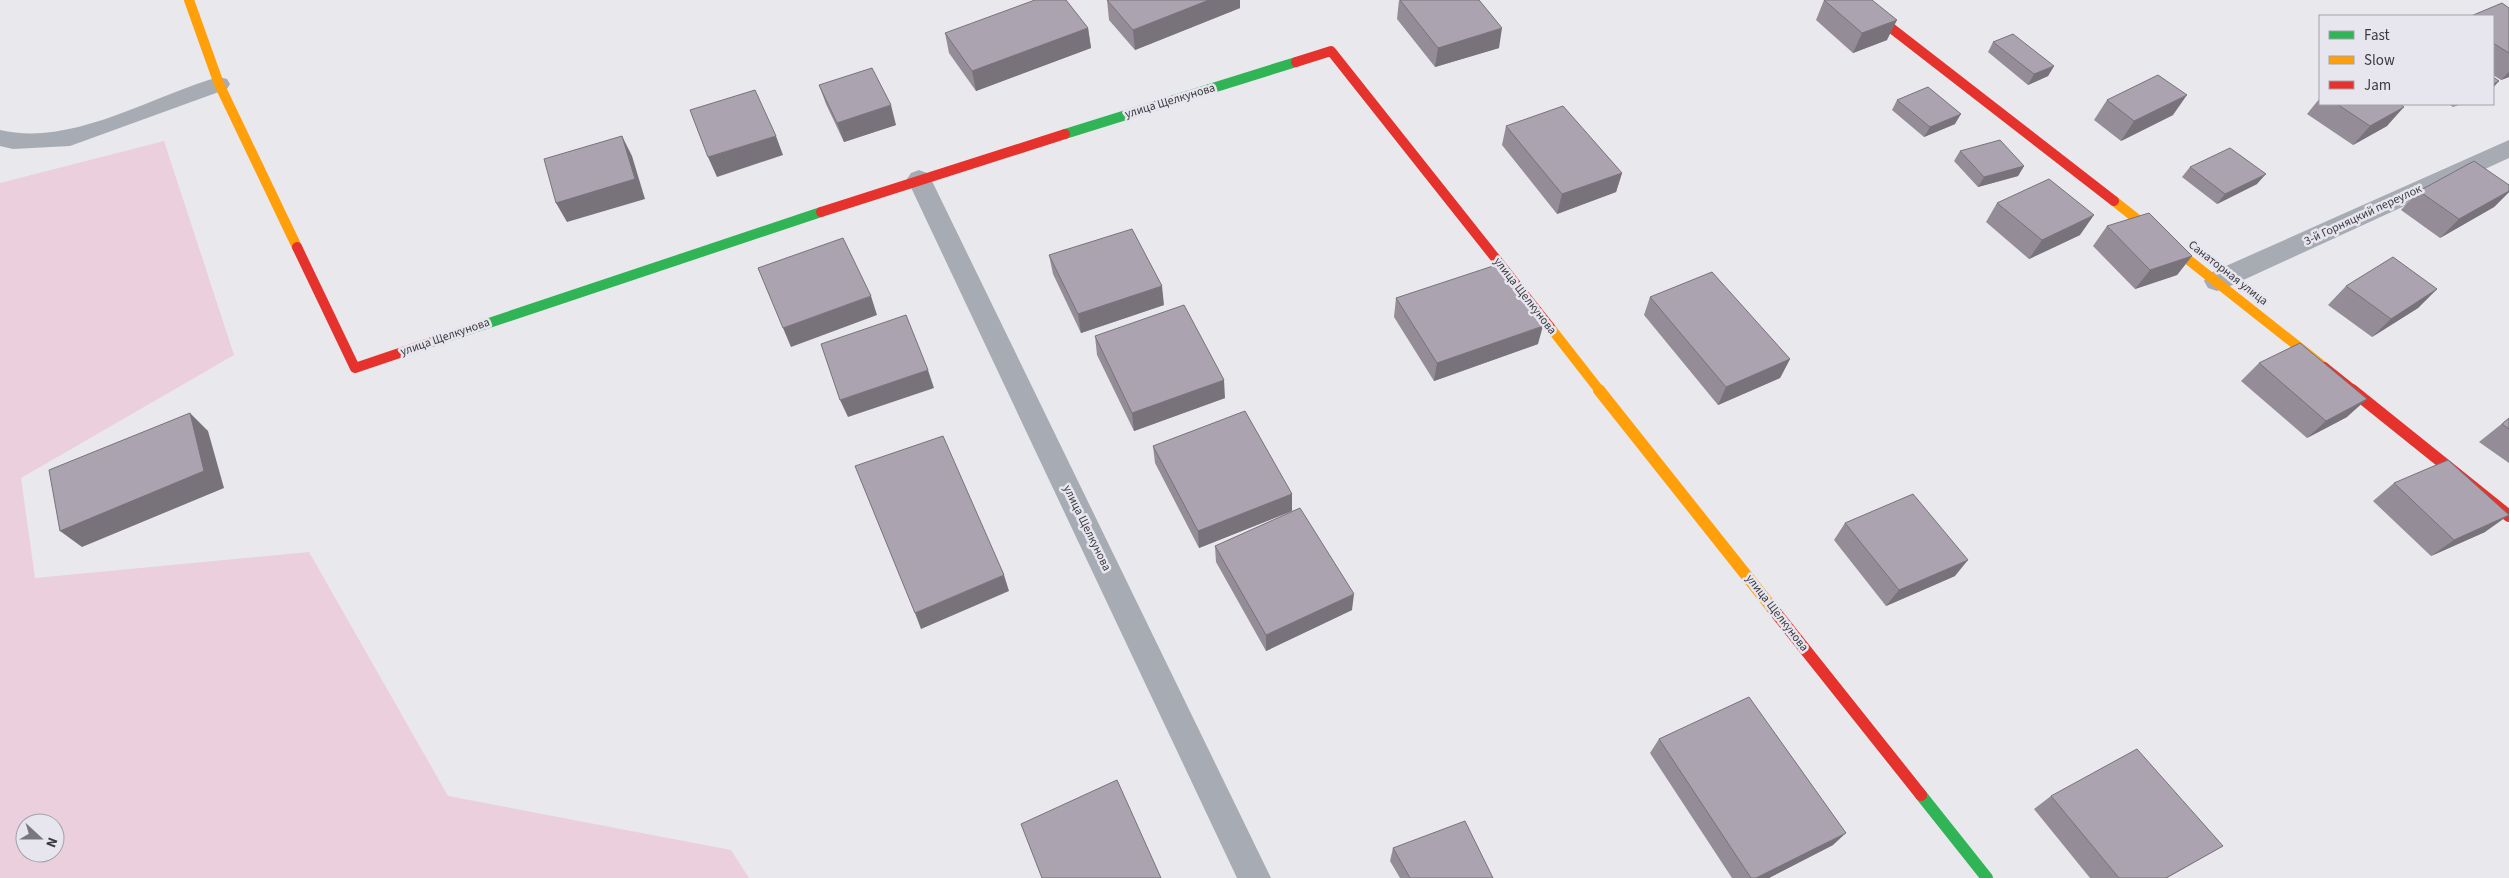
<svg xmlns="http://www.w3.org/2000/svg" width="2509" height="878" viewBox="0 0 2509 878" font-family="'Source Sans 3',sans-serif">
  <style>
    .green { fill: #ebcfdd; fill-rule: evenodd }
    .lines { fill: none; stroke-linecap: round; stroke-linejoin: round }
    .lane { fill: #a7acb4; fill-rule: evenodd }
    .street { fill: #a7acb4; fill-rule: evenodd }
    .fast-far1 { stroke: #30b455; stroke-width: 10 }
    .fast { stroke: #30b455; stroke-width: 12 }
    .slow-far1 { stroke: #ff9f0a; stroke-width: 10 }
    .slow { stroke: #ff9f0a; stroke-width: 12 }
    .jam-far1 { stroke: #e5322d; stroke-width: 10 }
    .jam { stroke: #e5322d; stroke-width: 12 }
    .wall { fill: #948c97 }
    .shaded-wall { fill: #78727b }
    .building { fill: #aca3b0; stroke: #78727b }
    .labels { text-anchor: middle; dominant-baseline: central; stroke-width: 5; stroke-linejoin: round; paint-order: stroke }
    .street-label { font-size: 12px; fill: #3b3b3f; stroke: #e7e6ef }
  </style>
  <rect width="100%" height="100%" fill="#e8e8ed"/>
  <path class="green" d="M164,141L234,355L21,478L35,578L309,552L448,796L731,850L749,878H0V183ZM25,823H55V853H25Z"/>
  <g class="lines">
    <path class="lane" d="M219,77L227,79L230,84L227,89L70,146L13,149L0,146V130C72,147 151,96 219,77Z"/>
    <path class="street" d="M2509,140V158L2226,288L2217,291L2208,288L2204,281L2208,274Z
      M919,170L927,173L931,179L1271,878H1237L907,179L911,173Z"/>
    <path class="fast-far1" d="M1065,134L1296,62
      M438,340L821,212"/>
    <path class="fast" d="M1921,795L1987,878"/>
    <path class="slow-far1" d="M189,0L219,84L297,247
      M2114,201L2324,367
      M1550,327L1600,391"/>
    <path class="slow" d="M1599,390L1773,609"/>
    <path class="jam-far1" d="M1855,0L2114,201
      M1296,62L1331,51L1550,327
      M821,212L1065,134
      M297,247L355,368L438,340
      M2324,367L2354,391"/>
    <path class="jam" d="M2352,390L2509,516
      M1773,609L1921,795"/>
  </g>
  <path class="wall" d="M1107,0H1240V8L1135,50L1109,20Z
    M1399,0L1499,48L1435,67L1397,19Z
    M1824,0L1887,40L1853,53L1816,20Z
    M2509,8V77L2501,80L2493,75V16Z
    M1088,28L1091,48L976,91L949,53L945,33Z
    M1993,42L2054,66L2048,76L2028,85L1988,52Z
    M819,85L896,125L844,142L826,104Z
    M2320,98V104H2400L2387,126L2353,145L2307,114Z
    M1897,100L1955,124L1924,137L1892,110Z
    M2107,100L2173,115L2121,141L2094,120Z
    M2449,104H2461L2453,107Z
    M1506,126L1622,173L1616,192L1557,214L1502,145Z
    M1960,151L2024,166L2018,176L1978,187L1954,161Z
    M2190,167L2257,184L2217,204L2182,177Z
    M2509,185V192L2494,207L2440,238L2401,210L2419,191Z
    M1997,203L2080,235L2029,259L1986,222Z
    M2107,226L2192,256L2177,275L2135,289L2093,246Z
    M1049,255L1164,305L1081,333L1053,274Z
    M2346,286L2437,289L2418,308L2372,337L2328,305Z
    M1650,297L1790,359L1780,378L1718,405L1644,315Z
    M1396,298L1538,344L1434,381L1394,317Z
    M1095,336L1225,398L1134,431L1097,355Z
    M2259,363L2347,417L2307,438L2241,381Z
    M2509,418V463L2479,442Z
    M1153,446L1292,494V511L1199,548L1155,463Z
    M2394,483L2485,532L2431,556L2373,501Z
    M1845,523L1955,576L1886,606L1834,540Z
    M1215,546L1352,610L1266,651L1216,562Z
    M1659,739L1833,845L1769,878H1732L1650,753Z
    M2051,796L2223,846L2167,878H2090L2034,809Z
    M1393,848L1493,878H1400L1390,861Z"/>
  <path class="shaded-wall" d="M1209,0H1240V8L1135,50L1133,30Z
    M1897,20L1887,40L1853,53L1862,33Z
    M1088,28L1091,48L976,91L972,71Z
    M1502,28L1499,48L1435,67L1438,48Z
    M2054,66L2048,76L2028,85L2034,74Z
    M2509,72V77L2501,80Z
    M2499,81L2493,88V84Z
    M2187,95L2173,115L2121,141L2134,121Z
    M891,105L896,125L844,142L837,123Z
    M2404,107L2387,126L2353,145L2370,126Z
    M1961,114L1955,124L1924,137L1930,127Z
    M622,136L632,156L645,199L567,222L556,203Z
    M776,136L783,155L717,177L708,157Z
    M2024,166L2018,176L1978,187L1984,177Z
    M1622,173L1616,192L1557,214L1562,194Z
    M2266,174L2257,184L2217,204L2225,194Z
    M2509,191V192L2494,207L2440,238L2459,219Z
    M2094,215L2080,235L2029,259L2042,240Z
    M2192,256L2177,275L2135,289L2150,270Z
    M1162,286L1164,305L1081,333L1078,314Z
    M2437,289L2418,308L2372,337L2391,319Z
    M871,296L877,315L791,347L783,328Z
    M1543,326L1538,344L1434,381L1437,363Z
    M1790,359L1780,378L1718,405L1726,387Z
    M928,370L934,388L848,417L840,400Z
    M1224,380L1225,398L1134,431L1132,413Z
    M2367,399L2347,417L2307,438L2326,421Z
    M190,413L208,431L224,488L82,547L60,531Z
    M1292,494V511L1199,548L1198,531Z
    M2509,515L2485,532L2431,556L2454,540Z
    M1968,560L1955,576L1886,606L1899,590Z
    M1004,575L1009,591L921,629L915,613Z
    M1354,594L1352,610L1266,651V635Z
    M1846,833L1833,845L1769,878H1756Z"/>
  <path class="building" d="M1035,0H1066L1088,28L972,71L945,33Z
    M1107,0H1209L1133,30Z
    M1400,0H1479L1502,28L1438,48Z
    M1824,0H1872L1897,20L1862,33Z
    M2502,3L2509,8V53L2493,43V16H2471Z
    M2013,34L2054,66L2034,74L1993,42Z
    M872,68L891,105L837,123L819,85Z
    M2158,75L2187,95L2134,121L2107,100Z
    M2493,77L2499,81L2493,84Z
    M1928,87L1961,114L1930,127L1897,100Z
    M755,90L776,136L708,157L690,110Z
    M2337,104H2400L2404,107L2370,126Z
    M1563,106L1622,173L1562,194L1506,126Z
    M622,136L635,179L556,203L544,159Z
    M2000,140L2024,166L1984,177L1960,151Z
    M2230,148L2266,174L2225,194L2190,167Z
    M2474,161L2509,185V191L2459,219L2419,191Z
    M2049,179L2094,215L2042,240L1997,203Z
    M2149,213L2192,256L2150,270L2107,226Z
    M1132,229L1162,286L1078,314L1049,255Z
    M843,238L871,296L783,328L758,268Z
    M2393,257L2437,289L2391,319L2346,286Z
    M1499,264L1543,326L1437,363L1396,298Z
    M1712,272L1790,359L1726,387L1650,297Z
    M1184,305L1224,380L1132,413L1095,336Z
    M906,315L928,370L840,400L821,344Z
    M2300,343L2367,399L2326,421L2259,363Z
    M1245,411L1292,494L1198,531L1153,446Z
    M190,413L204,471L60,531L49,470Z
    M2509,418V429L2502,424Z
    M943,436L1004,575L915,613L855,466Z
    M2448,460L2509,515L2454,540L2394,483Z
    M1913,494L1968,560L1899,590L1845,523Z
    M1300,508L1354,594L1266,635L1215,546Z
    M1749,697L1846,833L1756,878H1751L1659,739Z
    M2137,749L2223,846L2166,878H2119L2051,796Z
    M1117,780L1161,878H1042L1021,824Z
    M1465,821L1493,878H1410L1393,848Z"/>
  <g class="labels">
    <g class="street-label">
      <text transform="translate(1170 101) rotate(-17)">улица Щелкунова</text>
      <text transform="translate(2363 215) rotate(-25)">3-й Горняцкий переулок</text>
      <text transform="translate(2228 273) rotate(38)">Санаторная улица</text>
      <text transform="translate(1525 296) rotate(52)">улица Щелкунова</text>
      <text transform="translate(445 337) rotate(-19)">улица Щелкунова</text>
      <text transform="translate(1087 528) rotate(64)">улица Щелкунова</text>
      <text transform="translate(1777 613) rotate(52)">улица Щелкунова</text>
    </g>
  </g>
  <rect x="2319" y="15" width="175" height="90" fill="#e7e6ef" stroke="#a2a2a9"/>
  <rect x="2329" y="31" width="25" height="8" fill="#30b455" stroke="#a2a2a9"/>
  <text x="2364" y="40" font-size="15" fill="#3b3b3f">Fast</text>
  <rect x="2329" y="56" width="25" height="8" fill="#ff9f0a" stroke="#a2a2a9"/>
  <text x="2364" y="65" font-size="15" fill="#3b3b3f">Slow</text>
  <rect x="2329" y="81" width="25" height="8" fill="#e5322d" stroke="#a2a2a9"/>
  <text x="2364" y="90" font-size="15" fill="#3b3b3f">Jam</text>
  <g transform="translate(40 838) rotate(111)"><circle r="24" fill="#e7e6ef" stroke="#a2a2a9"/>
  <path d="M0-4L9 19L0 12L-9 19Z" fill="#78787c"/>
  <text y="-8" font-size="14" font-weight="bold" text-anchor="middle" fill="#3b3b3f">N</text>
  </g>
</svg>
